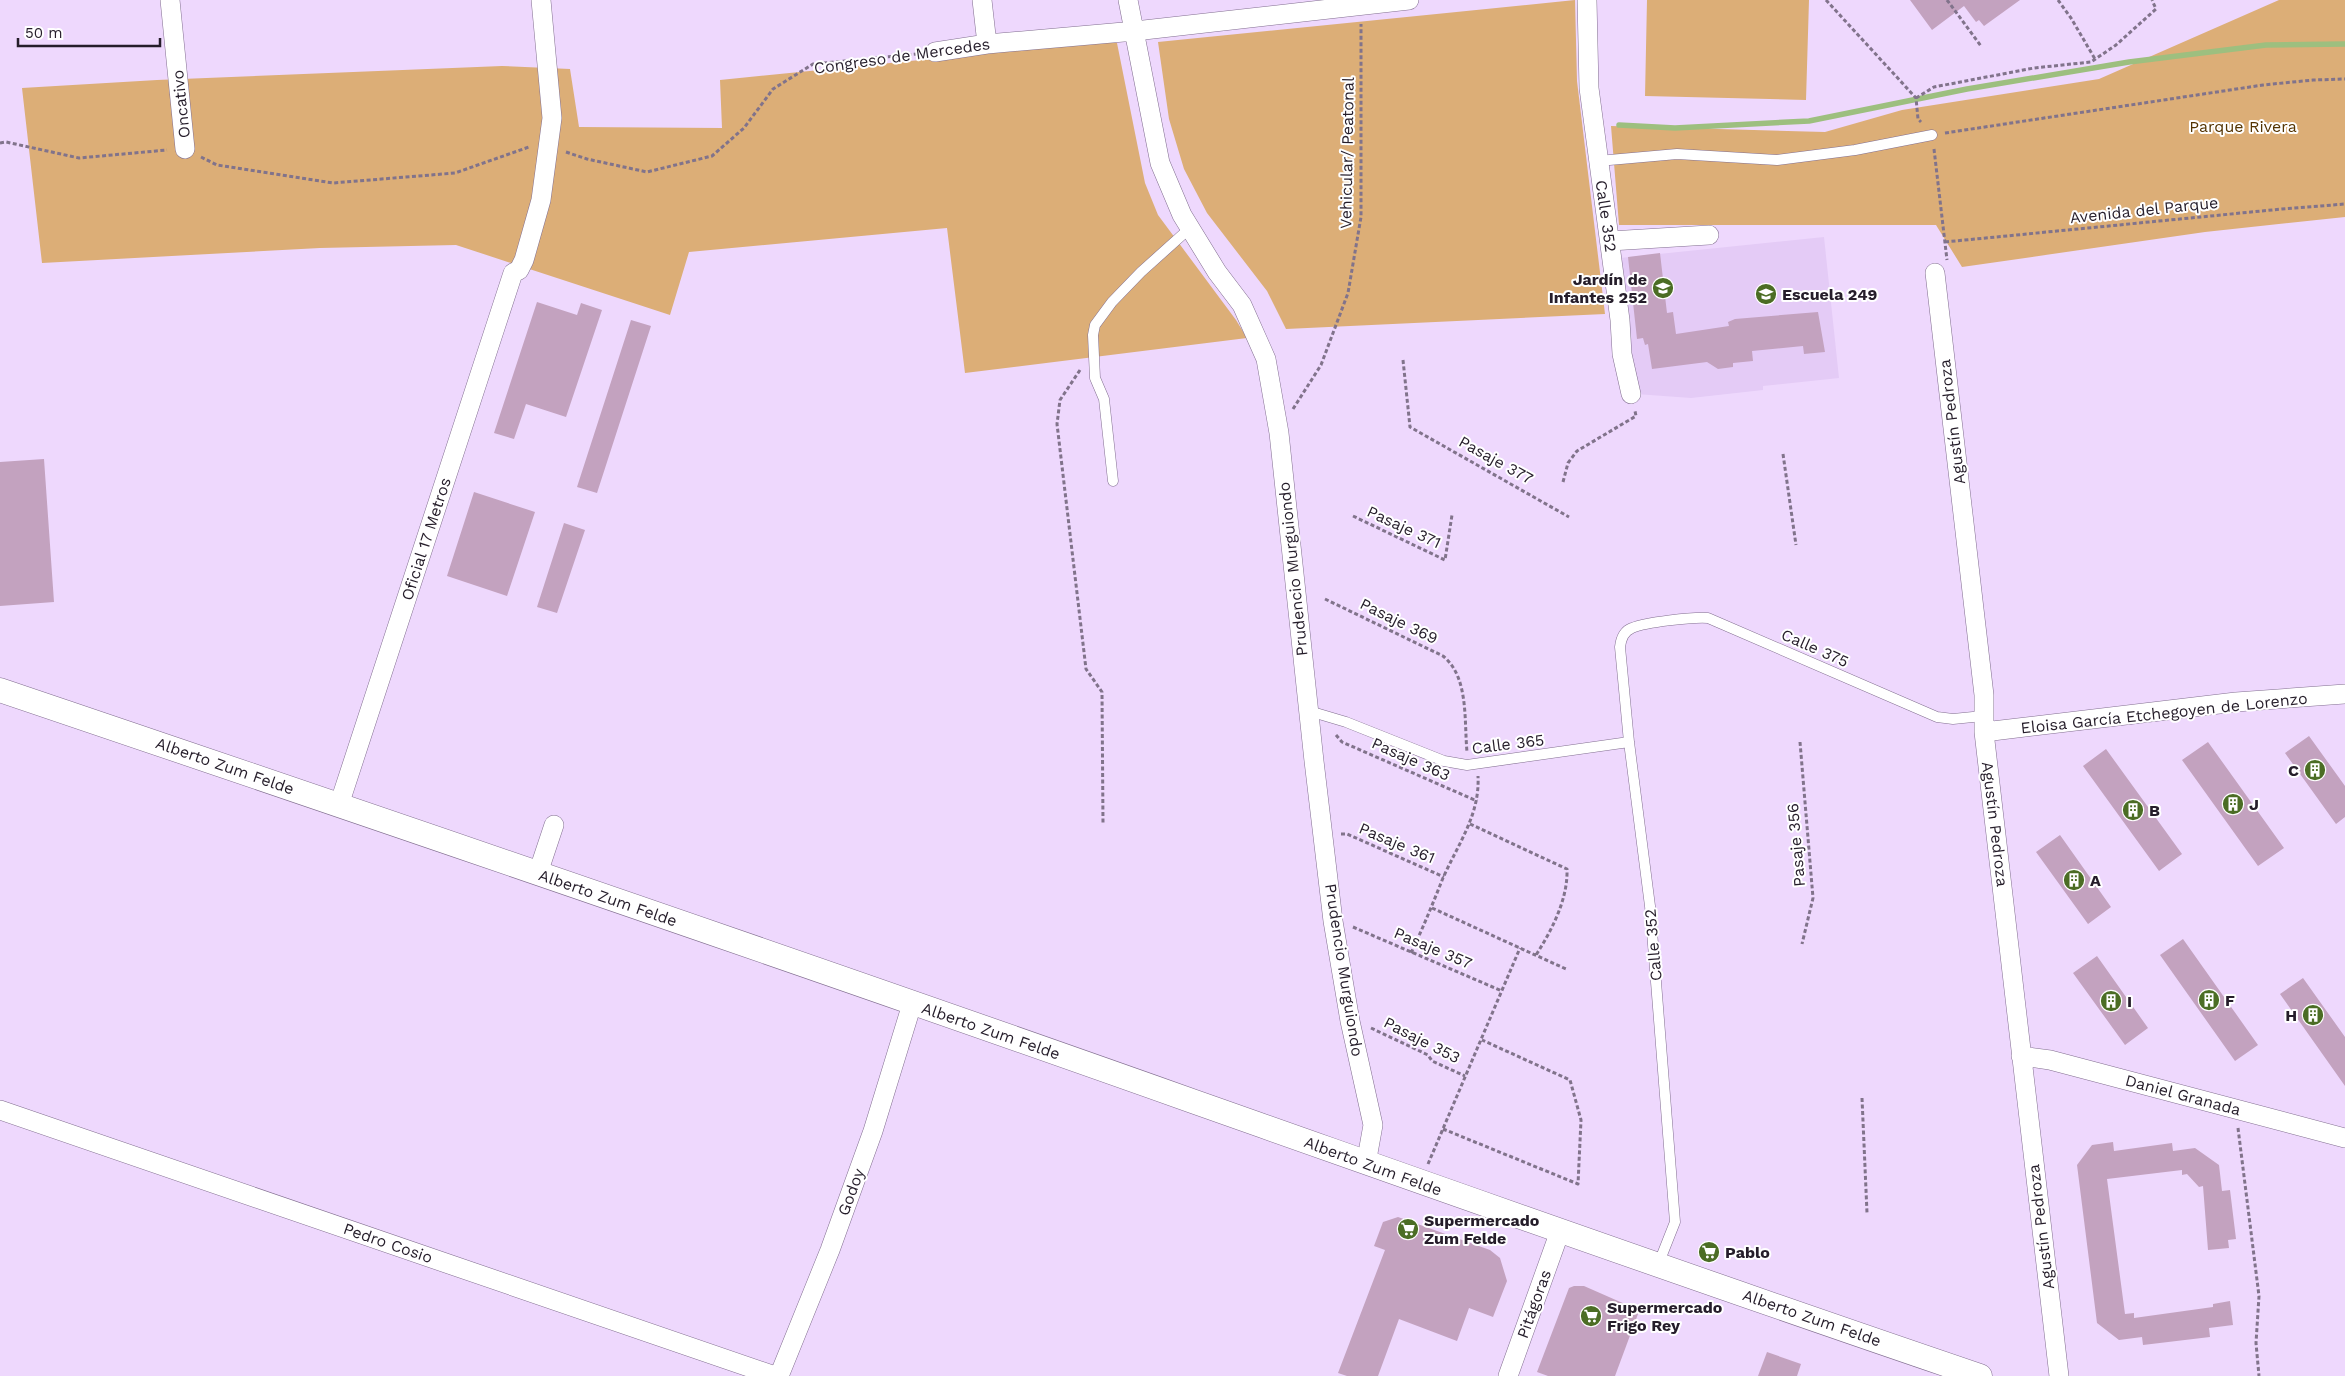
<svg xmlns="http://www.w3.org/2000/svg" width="2345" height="1376" viewBox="0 0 2345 1376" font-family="'Work Sans',sans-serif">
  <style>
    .built { fill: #e4cbf6 }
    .green { fill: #dcae77 }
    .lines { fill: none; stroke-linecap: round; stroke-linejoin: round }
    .stream { stroke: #9dbf7f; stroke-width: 5.5 }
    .building { fill: #c3a2bf }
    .service-casing { stroke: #826f90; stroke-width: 11 }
    .minor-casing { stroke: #826f90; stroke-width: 20 }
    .tertiary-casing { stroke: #826f90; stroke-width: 25 }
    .path { stroke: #81738b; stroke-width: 3; stroke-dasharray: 4 2.5; stroke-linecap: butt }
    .service { stroke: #fff; stroke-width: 10 }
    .minor { stroke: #fff; stroke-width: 19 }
    .tertiary { stroke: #fff; stroke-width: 24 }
    .labels { text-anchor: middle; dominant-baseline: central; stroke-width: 4; stroke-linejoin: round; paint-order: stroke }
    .street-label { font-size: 16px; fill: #251d2a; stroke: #fff }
    .park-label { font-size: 16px; fill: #543402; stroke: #fff }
    .poi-label { font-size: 16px; font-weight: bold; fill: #251d2a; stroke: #fff; text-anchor: start }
  </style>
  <rect width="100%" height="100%" fill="#eed8fd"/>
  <path class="built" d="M1824,237L1839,378L1763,386V390L1691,398L1636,394L1620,258Z"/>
  <path class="green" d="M1575,0L1577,81L1605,314L1286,329L1267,291L1207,213L1184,169L1169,119L1158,42Z
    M1647,0H1809L1806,100L1645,96Z
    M2279,0H2345V217L2205,232L1962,267L1936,225H1619L1611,126L1825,132L1902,110L2099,79Z
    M1112,41L1117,43L1145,183L1158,215L1236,320L1247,338L965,373L947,228L689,252L670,315L456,245L320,248L42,263L22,88L157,80L502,66L570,69L579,127L722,128L720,80Z"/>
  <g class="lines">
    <path class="stream" d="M1619,125L1675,128L1809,121L1967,89L2129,62L2266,45L2345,44"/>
  </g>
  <path class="building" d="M1910,0H2020L1984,26L1979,20L1976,22L1964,6L1932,30Z
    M1660,253L1667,313L1673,312L1676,334L1729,326L1728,322L1735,319L1818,312L1825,352L1804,354L1803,346L1752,351L1753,361L1733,363V367L1718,369L1707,362L1652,369L1648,344L1645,345L1643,338L1637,339L1628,257Z
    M537,302L577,315L581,303L602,310L566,417L526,404L514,439L494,433Z
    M631,320L651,326L597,493L577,487Z
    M44,459L54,602L0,606V462Z
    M474,492L535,512L507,596L447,576Z
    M564,523L585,530L557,613L537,607Z
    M2309,736L2345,786V817L2336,824L2285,753Z
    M2208,742L2284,848L2258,866L2182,760Z
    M2106,749L2182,854L2159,871L2083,766Z
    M2060,835L2111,907L2088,924L2036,852Z
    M2183,939L2258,1045L2235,1061L2160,955Z
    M2097,956L2148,1028L2125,1045L2073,973Z
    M2303,978L2345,1037V1086L2280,994Z
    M2113,1142L2114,1151L2172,1143L2173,1151L2195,1148L2219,1165L2222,1191L2230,1190L2236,1239L2228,1240L2229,1248L2208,1250L2203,1186L2199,1187L2187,1174L2182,1175V1170L2107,1179L2125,1314L2134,1313V1318L2213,1307V1304L2230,1301L2233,1325L2209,1328L2210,1337L2143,1345L2142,1337L2119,1340L2097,1323L2077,1165L2092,1145Z
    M1398,1217L1490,1250L1500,1258L1507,1281L1493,1317L1469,1308L1457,1341L1399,1319L1378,1376H1347L1338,1373L1385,1250L1374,1246L1383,1222Z
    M1574,1286H1584L1634,1308L1638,1314L1615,1376H1548L1537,1372L1569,1288Z
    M1767,1352L1801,1364L1797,1376H1758Z"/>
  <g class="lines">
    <g class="service-casing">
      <path id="service" d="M1598,161L1677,154L1777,160L1855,150L1932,135
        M1113,481L1104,399L1095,378L1093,335L1095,325L1112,302L1141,272L1190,228
        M1309,711L1346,722L1444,761L1467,765L1629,742
        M1658,1265L1675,1222L1650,906L1629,742L1620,647C1621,638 1624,631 1632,628C1646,622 1692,617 1708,618L1937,717L1953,719L1983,716"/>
    </g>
    <g class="minor-casing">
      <path id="minor" d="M170,0L185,149
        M982,0L987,44
        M1128,0L1160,163L1182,215L1217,272L1242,305L1266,359L1279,433L1314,761L1333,921L1350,1021L1373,1125L1366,1164
        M1587,0L1589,88L1620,320L1622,354L1631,394
        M935,52L987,44L1135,31L1409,0
        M1610,241L1709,235
        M1935,273L1984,695V732C2010,946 2034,1161 2059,1376
        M1984,732L2236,702L2345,694
        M339,805L513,273L519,270L524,260L541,200L552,118L541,0
        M538,873L554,825
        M2021,1056L2050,1060L2345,1138
        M0,1110L775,1376
        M779,1376L830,1250L873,1131L912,1004
        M1508,1376L1560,1231"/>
    </g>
    <g class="tertiary-casing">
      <path id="tertiary" d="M0,690C399,825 798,961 1195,1102C1456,1194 1717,1287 1980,1376"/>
    </g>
    <path class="path" d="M1826,0L1916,98L1918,119L1921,122
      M1947,0L1981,46
      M2058,0L2071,18L2095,59
      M1916,98L1934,87L2034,68L2091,62L2116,45L2156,9L2152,0
      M1945,133L2263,85L2313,80L2345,79
      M0,143L6,142L79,158L167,150
      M1934,149L1947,260
      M566,152L587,159L647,172L712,156L744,128L773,89L813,64L917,54
      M201,157L217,165L333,183L455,173L529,147
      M1945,242L2282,209L2345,204
      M1403,360L1410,427L1569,517
      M1080,370L1060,400L1057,424L1086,669L1102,692L1103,824
      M1293,409L1321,365L1348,293L1361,217V24
      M1783,454L1796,545
      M1563,482L1568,463L1577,451L1636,416L1635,411
      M1353,516L1445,560L1452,515
      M1325,599L1443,656C1469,677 1464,720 1467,752
      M1336,735L1342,742L1477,801
      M1800,742L1813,898L1802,944
      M1470,824L1567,869C1568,899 1552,930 1536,955
      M1341,834H1347L1444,877
      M1432,908L1566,969
      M1353,927L1502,991
      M1411,953C1423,928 1433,903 1443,878C1458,844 1480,815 1478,776
      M1371,1028L1428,1055L1432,1061L1465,1076
      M1862,1098L1867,1213
      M2238,1128L2259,1296L2256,1343L2259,1376
      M1443,1129L1578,1184L1581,1120L1570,1080L1482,1040
      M1428,1164L1520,948"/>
    <use href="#service" class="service"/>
    <use href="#minor" class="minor"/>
    <use href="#tertiary" class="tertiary"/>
  </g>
  <defs>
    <g id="school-disc" transform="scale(1.125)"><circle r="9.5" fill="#4b6d24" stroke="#fff"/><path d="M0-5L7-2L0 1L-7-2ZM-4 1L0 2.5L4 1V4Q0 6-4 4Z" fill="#fff"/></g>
    <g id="building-disc" transform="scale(1.125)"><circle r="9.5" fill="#4b6d24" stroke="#fff"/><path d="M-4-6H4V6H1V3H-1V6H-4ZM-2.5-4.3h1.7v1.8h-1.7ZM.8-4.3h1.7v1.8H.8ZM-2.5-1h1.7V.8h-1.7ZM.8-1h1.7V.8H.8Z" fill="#fff"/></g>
    <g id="supermarket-disc" transform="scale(1.125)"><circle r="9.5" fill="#4b6d24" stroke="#fff"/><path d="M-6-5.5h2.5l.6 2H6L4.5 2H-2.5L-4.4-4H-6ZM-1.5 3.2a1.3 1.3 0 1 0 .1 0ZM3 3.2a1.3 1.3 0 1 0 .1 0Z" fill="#fff"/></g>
  </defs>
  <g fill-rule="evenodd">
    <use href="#school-disc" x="1663" y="288"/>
    <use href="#school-disc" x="1766" y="294"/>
    <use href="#building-disc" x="2315" y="770"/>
    <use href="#building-disc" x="2233" y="804"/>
    <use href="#building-disc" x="2133" y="810"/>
    <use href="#building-disc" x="2074" y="880"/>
    <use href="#building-disc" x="2209" y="1000"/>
    <use href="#building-disc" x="2111" y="1001"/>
    <use href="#building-disc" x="2313" y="1015"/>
    <use href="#supermarket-disc" x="1408" y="1229"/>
    <use href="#supermarket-disc" x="1709" y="1252"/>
    <use href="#supermarket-disc" x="1591" y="1316"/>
  </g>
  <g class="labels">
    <g class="street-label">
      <text transform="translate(902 56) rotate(-8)">Congreso de Mercedes</text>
      <text transform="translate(181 104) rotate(-96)">Oncativo</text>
      <text transform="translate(1347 153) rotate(-89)">Vehicular/ Peatonal</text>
      <text transform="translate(2144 210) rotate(-6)">Avenida del Parque</text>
      <text transform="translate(1606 216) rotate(82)">Calle 352</text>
      <text transform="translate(1952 422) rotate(-97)">Agustín Pedroza</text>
      <text transform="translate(1496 460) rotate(29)">Pasaje 377</text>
      <text transform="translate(1404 527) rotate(25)">Pasaje 371</text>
      <text transform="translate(426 539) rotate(-72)">Oficial 17 Metros</text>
      <text transform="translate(1293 569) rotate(-96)">Prudencio Murguiondo</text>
      <text transform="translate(1399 621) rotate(26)">Pasaje 369</text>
      <text transform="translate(1815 648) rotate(24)">Calle 375</text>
      <text transform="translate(2164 713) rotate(-6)">Eloisa García Etchegoyen de Lorenzo</text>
      <text transform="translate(1508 744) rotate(-7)">Calle 365</text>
      <text transform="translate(1411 759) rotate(24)">Pasaje 363</text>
      <text transform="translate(225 766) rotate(19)">Alberto Zum Felde</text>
      <text transform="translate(1995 824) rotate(83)">Agustín Pedroza</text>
      <text transform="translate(1397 843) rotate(23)">Pasaje 361</text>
      <text transform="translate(1796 845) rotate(-95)">Pasaje 356</text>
      <text transform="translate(608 898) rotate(19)">Alberto Zum Felde</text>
      <text transform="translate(1653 945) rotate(-95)">Calle 352</text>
      <text transform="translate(1433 948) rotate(23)">Pasaje 357</text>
      <text transform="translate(1344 970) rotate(81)">Prudencio Murguiondo</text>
      <text transform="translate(991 1031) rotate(19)">Alberto Zum Felde</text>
      <text transform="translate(1422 1040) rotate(27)">Pasaje 353</text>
      <text transform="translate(2183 1095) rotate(15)">Daniel Granada</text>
      <text transform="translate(1373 1166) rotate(20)">Alberto Zum Felde</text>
      <text transform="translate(851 1192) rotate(-70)">Godoy</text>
      <text transform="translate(2041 1227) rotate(-97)">Agustín Pedroza</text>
      <text transform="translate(388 1243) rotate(19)">Pedro Cosio</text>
      <text transform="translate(1534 1304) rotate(-70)">Pitágoras</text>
      <text transform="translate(1812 1318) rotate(19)">Alberto Zum Felde</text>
    </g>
    <g class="park-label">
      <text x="2243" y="126">Parque Rivera</text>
    </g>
    <g class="poi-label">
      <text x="1647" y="279" text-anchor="end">Jardín de<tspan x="1647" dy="18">Infantes 252</tspan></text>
      <text x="1782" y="294">Escuela 249</text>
      <text x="2299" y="770" text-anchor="end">C</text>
      <text x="2249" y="804">J</text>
      <text x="2149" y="810">B</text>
      <text x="2090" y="880">A</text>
      <text x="2225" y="1000">F</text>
      <text x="2127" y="1001">I</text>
      <text x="2297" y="1015" text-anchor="end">H</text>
      <text x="1424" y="1220">Supermercado<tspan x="1424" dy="18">Zum Felde</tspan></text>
      <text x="1725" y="1252">Pablo</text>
      <text x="1607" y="1307">Supermercado<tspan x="1607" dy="18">Frigo Rey</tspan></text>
    </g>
  </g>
  <path d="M18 38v8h142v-8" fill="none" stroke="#251d2a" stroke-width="2.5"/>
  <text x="25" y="38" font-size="15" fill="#251d2a" stroke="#ffffff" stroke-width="4" paint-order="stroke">50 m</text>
</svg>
